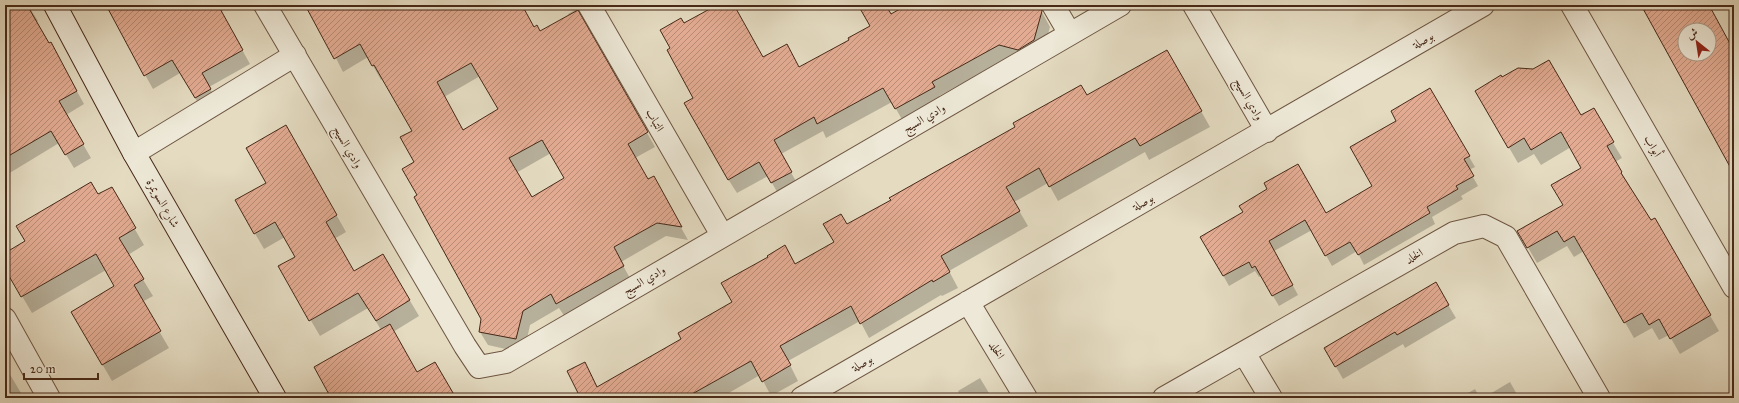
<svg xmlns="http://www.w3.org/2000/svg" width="1739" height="403" viewBox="0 0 1739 403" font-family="'IM FELL Great Primer',Amiri,serif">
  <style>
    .shadow { fill: #0003; fill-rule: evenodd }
    .building { fill: url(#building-hatch); stroke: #472918; fill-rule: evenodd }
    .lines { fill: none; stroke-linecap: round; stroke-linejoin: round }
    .street-casing { stroke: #6e5642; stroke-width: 24 }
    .secondary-casing { stroke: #472918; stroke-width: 24 }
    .street { stroke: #ede8d7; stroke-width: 22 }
    .secondary { stroke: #ede8d7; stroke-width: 22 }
    .labels { text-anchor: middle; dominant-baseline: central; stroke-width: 3.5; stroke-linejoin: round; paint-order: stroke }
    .street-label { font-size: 12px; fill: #472918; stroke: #ede8d7 }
  </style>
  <defs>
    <pattern id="building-hatch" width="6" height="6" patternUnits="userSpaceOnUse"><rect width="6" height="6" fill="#e2ab92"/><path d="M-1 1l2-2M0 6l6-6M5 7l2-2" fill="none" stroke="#b98b76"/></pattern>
  </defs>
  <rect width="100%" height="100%" fill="#e4dbc1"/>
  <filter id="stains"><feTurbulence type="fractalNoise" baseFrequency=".005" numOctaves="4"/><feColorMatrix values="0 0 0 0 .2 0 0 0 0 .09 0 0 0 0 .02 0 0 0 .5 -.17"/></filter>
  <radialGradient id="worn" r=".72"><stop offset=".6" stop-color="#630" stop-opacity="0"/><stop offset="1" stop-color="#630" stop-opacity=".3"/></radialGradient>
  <path class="shadow" d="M5,5H28L38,21L36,22L58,57L84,104L66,115L91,158L74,168L59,143L8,174L5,170Z
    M106,5H223L225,9L221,12L250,64L209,87L218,102L203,111L180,73L153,89Z
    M309,5H521L565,82L596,65L568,14L577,9L655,147L635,158L648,181L653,178L688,240L666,236L621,262L631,280L565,317L559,308L530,325L524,353L488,345L480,332L482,319L418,196L414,131L383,78L381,80L368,57L343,72ZM480,76L499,110L463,131L444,97ZM551,153L566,179L531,198L516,173Z
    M719,5H733L763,59L799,69L850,40L871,26L863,5H886L891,15L909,5H1038L1050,27L1042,55L1007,59L939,96L942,102L904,123L892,102L826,138L823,131L781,154L799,187L780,197L768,176L737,193L728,179L671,48L684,24Z
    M1167,51L1210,127L1149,160L1145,152L1058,201L1048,183L1014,202L1028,226L949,271L958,288L942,296L941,295L869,338L860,321L788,361L798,381L771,396L760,375L720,398H577L580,396L585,363L598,388L683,340L795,265L835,242L846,226L1086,96Z
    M1502,78L1581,117L1593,109L1622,158L1615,162L1651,221L1654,219L1719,331L1680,354L1669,335L1659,340L1652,328L1634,338L1584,251L1574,257L1567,246L1537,263L1519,232L1564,206L1583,168L1571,147L1541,165L1534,154L1518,163L1476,91Z
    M1430,89L1475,167L1469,170L1478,186L1461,196L1463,199L1432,217L1435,224L1364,265L1357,251L1332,266L1312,230L1274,251L1298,295L1279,306L1261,276L1259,277L1255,271L1229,286L1202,237L1326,214L1374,187L1398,121Z
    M286,126L346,232L334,239L353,272L383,255L419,316L393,332L417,374L455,398H332L381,330L368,308L320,336L279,266L297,257L285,237L264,249L236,201L267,183Z
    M111,188L144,245L128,255L153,296L142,302L169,348L112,381L72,312L116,287L106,270L32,313L5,267V254Z
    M1435,283L1456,318L1405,348L1403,344L1343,379L1325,348Z
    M5,366L21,393L13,398H5Z
    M980,378L992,398H962L958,391Z
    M1510,382L1519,398H1483Z
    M1475,389L1480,398H1459Z"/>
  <path class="building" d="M5,5H27L49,43L51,42L77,91L59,101L84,144L65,155L51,131L5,158Z
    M106,5H218L243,50L202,73L211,89L195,98L172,60L144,76Z
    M305,5H522L534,27L537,25L540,31L578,10L648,132L628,144L648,179L654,176L682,227L657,223L614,247L624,266L556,304L551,294L523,311L516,339L479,332L481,319L432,230L414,197L417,195L402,169L414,162L400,137L412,131L374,65L372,66L360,44L334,59ZM471,63L498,109L463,130L437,82ZM542,140L564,178L532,197L509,158Z
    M717,5H734L763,57L787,44L799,67L849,40L848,38L870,26L858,5H886L891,14L907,5H1041L1042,11L1034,40L1018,50L999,45L932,82L935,87L895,109L883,88L817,124L814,117L774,140L792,172L771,183L759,162L728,180L684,103L693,98L667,50L670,48L660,30L681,18L684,23Z
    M1641,5H1709L1734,51V174ZM1685,30H1709V54H1685Z
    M1167,50L1202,111L1140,146L1135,138L1049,187L1039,168L1006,187L1020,211L941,256L950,272L933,282L932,280L860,324L851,306L780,346L791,365L762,382L751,361L685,398H578L580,397L567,371L585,362L597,387L681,339L678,333L732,302L721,283L768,257L767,256L785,245L795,264L834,242L823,224L841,214L847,224L891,200L889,198L1015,127L1013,123L1081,85L1087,95Z
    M1549,60L1581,115L1594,108L1614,142L1607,146L1622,172L1621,173L1651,220L1655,218L1711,315L1670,339L1659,319L1649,325L1642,313L1624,323L1574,236L1564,242L1557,231L1527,248L1517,231L1563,205L1551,185L1581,168L1561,132L1531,150L1524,138L1508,148L1475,91L1501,75L1502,77L1518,68L1533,69Z
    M1430,88L1470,156L1464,159L1474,176L1456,186L1458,189L1427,207L1430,213L1358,255L1350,242L1325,256L1305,220L1269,241L1293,285L1272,296L1255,266L1252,268L1249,262L1223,276L1200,237L1243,212L1239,206L1267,189L1264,183L1298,164L1326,213L1372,186L1350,147L1396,121L1391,111Z
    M286,125L337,215L326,222L354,271L383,254L410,300L376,321L358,293L309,321L278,266L295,257L275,222L254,234L235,200L266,183L246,148Z
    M91,182L98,194L112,187L136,228L119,238L144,279L134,285L161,331L102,365L71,312L114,286L96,254L21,297L5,269V253L25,241L16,226Z
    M1436,282L1449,305L1397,335L1395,332L1335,367L1324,348Z
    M390,324L417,372L435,362L456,398H331L314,367Z"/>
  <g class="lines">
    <g class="street-casing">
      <path id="street" d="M265,5L465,346L479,367L506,362L1120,5
        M589,5L722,235
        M1053,5L1070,34
        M1194,5L1267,131
        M1572,5L1734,287
        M134,153L295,55
        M968,302L1026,398
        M5,319L49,398
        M1244,353L1271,398
        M802,398L1483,5
        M1164,398L1454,233L1484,226L1506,237L1599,398"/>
    </g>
    <g class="secondary-casing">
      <path id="secondary" d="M55,5L134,153L275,398"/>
    </g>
    <use href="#street" class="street"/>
    <use href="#secondary" class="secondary"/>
  </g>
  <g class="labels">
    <g class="street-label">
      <text transform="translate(1423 40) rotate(-30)">بوصلة</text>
      <text transform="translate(1249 99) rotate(60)">وادي السيج</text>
      <text transform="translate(924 118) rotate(-30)">وادي السيج</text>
      <text transform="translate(655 120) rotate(60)">التباب</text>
      <text transform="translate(1653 146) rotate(60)">أبواب</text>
      <text transform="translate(348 147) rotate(60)">وادي السيج</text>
      <text transform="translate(1143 202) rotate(-30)">بوصلة</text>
      <text transform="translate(163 203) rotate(60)">شارع السويمرة</text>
      <text transform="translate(1414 256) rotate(-30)">الخلد</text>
      <text transform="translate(644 280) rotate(-30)">وادي السيج</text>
      <text transform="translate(997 350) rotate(59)">الخلد</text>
      <text transform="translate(862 363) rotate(-30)">بوصلة</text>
    </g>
  </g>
  <rect width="1739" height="403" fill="none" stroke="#e4dbc1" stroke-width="20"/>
  <rect x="6" y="6" width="1727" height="391" fill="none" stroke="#472918" stroke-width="2"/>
  <rect x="10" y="10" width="1719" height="383" fill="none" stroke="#472918"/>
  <g transform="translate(1697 42) rotate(330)"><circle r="19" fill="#ede8d7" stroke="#ab9c8b"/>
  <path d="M0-3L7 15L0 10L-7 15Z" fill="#8f2418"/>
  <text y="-6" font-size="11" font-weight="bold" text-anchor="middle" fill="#472918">ش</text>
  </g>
  <path d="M24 373v6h74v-6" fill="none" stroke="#472918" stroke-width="2"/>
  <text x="30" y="373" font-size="12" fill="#472918" stroke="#ede8d7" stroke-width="3" paint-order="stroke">20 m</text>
  <rect width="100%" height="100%" filter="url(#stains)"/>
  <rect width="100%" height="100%" fill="url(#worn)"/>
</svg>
